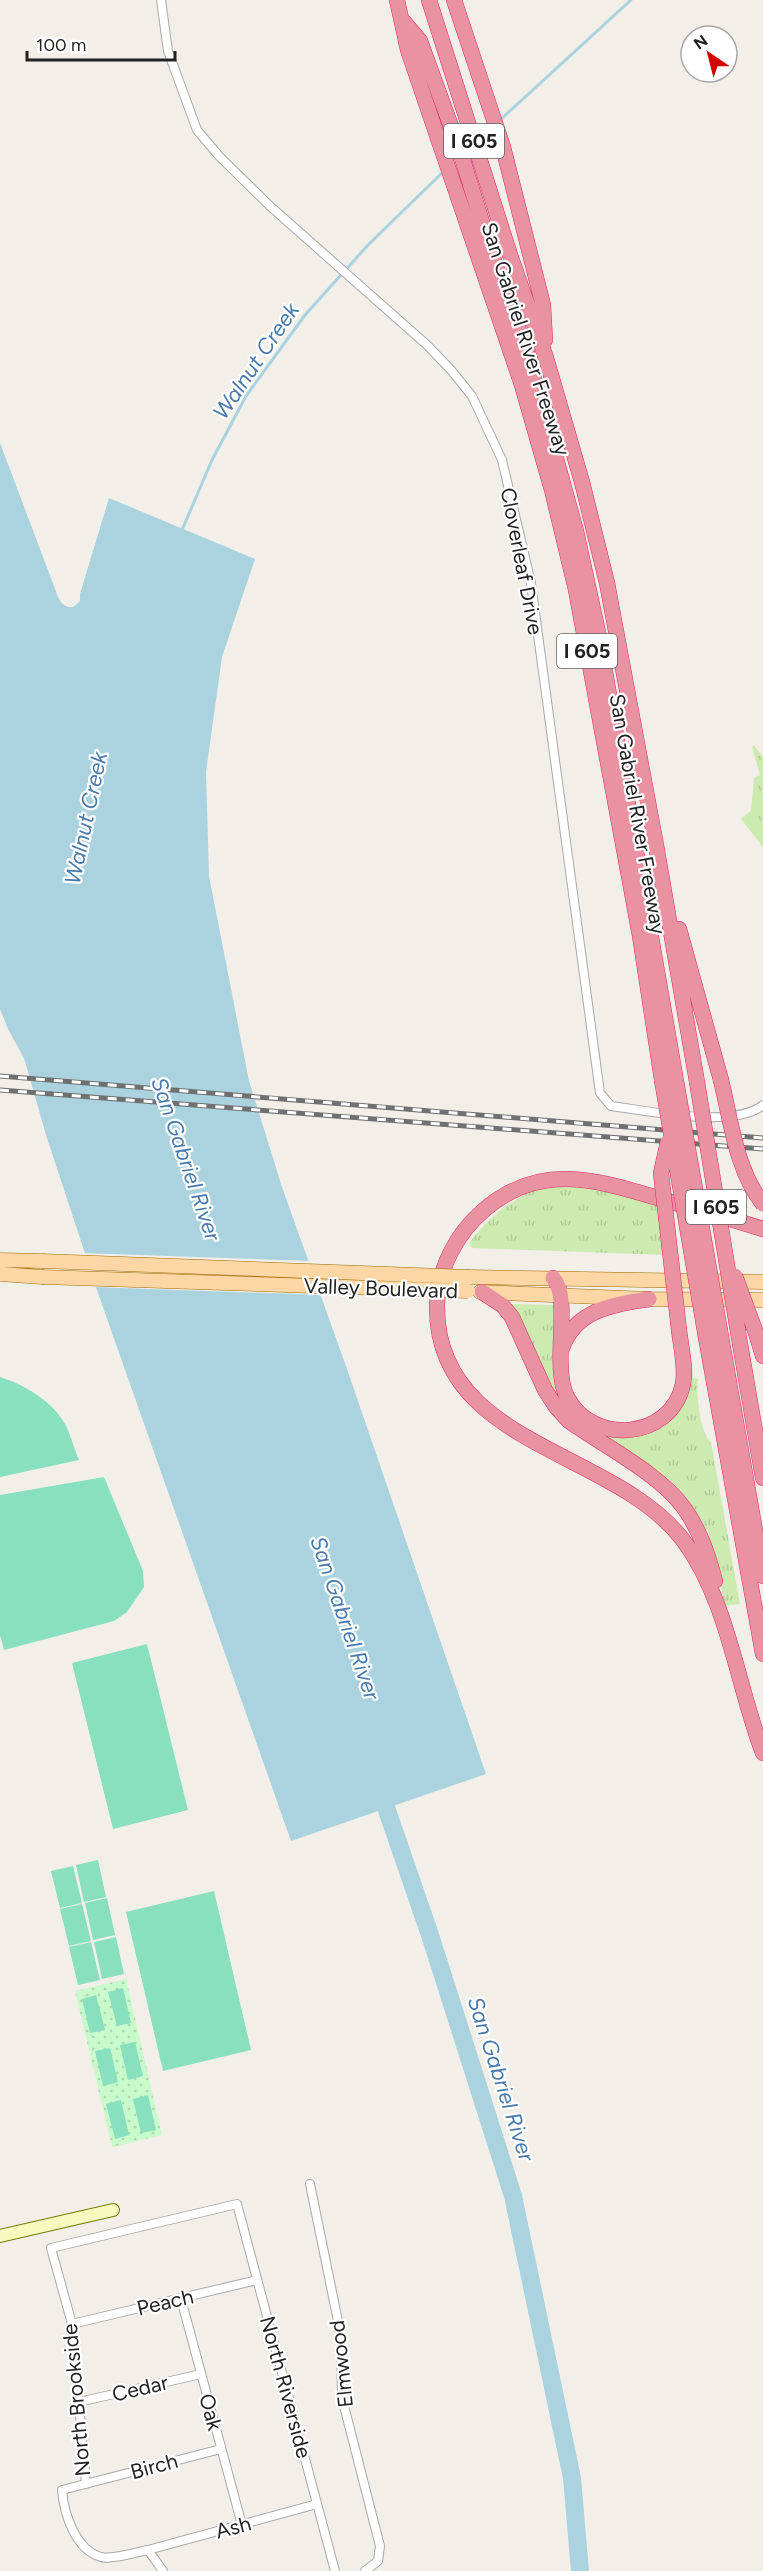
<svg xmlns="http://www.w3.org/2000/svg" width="763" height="2571" viewBox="0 0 763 2571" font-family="Figtree,sans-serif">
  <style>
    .grass { fill: url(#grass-tufts) }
    .park { fill: url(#park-dots) }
    .pitch { fill: #88e0be }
    .water { fill: #aad3df }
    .pier { fill: #f2efe9 }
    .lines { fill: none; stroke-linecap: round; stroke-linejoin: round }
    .stream { stroke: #aad3df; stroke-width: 3 }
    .river { stroke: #aad3df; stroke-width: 18 }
    .street-casing { stroke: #a9a9a9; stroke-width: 10 }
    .secondary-casing { stroke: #707d05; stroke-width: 14 }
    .primary-casing { stroke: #a06b00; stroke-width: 15 }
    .highway-casing { stroke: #dc2a67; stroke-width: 16 }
    .street { stroke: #fff; stroke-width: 8 }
    .secondary { stroke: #f7fabf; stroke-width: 12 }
    .primary { stroke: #fcd6a4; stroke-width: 14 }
    .highway { stroke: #e892a2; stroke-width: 15 }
    .rail-casing { stroke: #707070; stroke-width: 5 }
    .rail { stroke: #fff; stroke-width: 3; stroke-dasharray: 9; stroke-linecap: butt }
    .primary-bridge-casing { stroke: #a06b00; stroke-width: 15; stroke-linecap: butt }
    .highway-bridge-casing { stroke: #dc2a67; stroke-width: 16; stroke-linecap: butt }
    .primary-bridge { stroke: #fcd6a4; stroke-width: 14 }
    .highway-bridge { stroke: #e892a2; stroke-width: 15 }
    .labels { text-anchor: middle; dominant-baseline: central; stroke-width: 4.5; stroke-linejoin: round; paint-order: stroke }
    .shield { fill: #fff; stroke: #646464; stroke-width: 1.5 }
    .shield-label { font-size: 20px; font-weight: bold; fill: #222 }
    .street-label { font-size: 21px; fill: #222; stroke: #fff }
    .water-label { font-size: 22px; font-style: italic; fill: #4a7aab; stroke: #fff }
  </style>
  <defs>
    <pattern id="grass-tufts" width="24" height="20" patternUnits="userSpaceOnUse" patternTransform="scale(1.5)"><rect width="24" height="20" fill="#cdebb0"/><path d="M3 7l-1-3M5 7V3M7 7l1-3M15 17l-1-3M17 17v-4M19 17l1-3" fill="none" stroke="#b0c997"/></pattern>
    <pattern id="park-dots" width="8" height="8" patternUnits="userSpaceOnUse" patternTransform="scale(1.5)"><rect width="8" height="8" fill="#c8facc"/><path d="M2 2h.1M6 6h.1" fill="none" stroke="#acd6af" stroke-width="1.8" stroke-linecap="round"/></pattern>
  </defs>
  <rect width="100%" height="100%" fill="#f2efe9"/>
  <path class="grass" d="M754,745L763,757V847L741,819L751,810L754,778L760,775L752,747Z
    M551,1184L595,1187L662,1207L665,1255L472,1248L469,1243C490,1215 518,1194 551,1184Z
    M509,1304L554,1305L553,1372L557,1386L587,1425L657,1428L690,1362L692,1363L693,1378L698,1379C696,1393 700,1434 711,1442L740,1604L725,1606L708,1530L703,1528L560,1404Z"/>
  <path class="park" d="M126,1979L162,2135L112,2147L75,1991Z"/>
  <path class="pitch" d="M0,1377C24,1384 53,1402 65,1424C71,1435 74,1449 79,1460L0,1477Z
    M104,1477L143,1571L144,1587L127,1612L114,1621L4,1650L0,1635V1495Z
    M147,1644L188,1810L113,1829L72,1663Z
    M98,1860L106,1897L84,1902L76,1865Z
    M73,1866L82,1903L60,1908L51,1871Z
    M214,1891L251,2050L163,2071L126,1912Z
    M107,1898L115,1935L93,1940L85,1903Z
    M82,1904L91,1941L69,1946L60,1909Z
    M116,1937L124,1974L102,1979L94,1942Z
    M91,1942L100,1980L78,1985L69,1947Z
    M123,1988L131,2023L117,2026L108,1992Z
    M96,1995L105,2030L90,2033L82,1999Z
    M135,2042L143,2076L128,2080L120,2045Z
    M110,2048L118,2082L103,2086L95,2051Z
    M148,2095L156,2130L141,2133L133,2099Z
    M121,2100L129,2135L115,2139L106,2104Z"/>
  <path class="water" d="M0,443L54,586C58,596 60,608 73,607L80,601V594L109,498L255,559L222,657L206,772L209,876L249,1081L282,1187L347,1369L486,1774L291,1841L99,1296L46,1135L24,1058L8,1029L0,1009Z"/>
  <path class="pier" d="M82,1253L311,1261L324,1295L93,1287Z"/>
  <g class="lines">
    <path class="stream" d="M500,120L631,0
      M478,140L491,129
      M182,530L212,460L246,396L305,315L368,245L444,171"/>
    <path class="river" d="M379,1787L430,1935L513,2196L572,2478L580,2571"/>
    <g class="street-casing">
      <path id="street" d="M161,0L168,51L197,130L219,156L271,207L427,345L451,370L472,396L502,460L531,583L600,1093L611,1106C650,1111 733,1129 763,1105
        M310,2184L341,2336L342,2398L380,2546L378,2561L365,2571
        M181,2299L242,2525
        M72,2324L257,2280
        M79,2402L201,2374
        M221,2449L62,2490C64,2513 75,2550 101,2557C111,2560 137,2552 148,2550L317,2504
        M86,2484L72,2324L51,2248L237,2204L335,2571
        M148,2550L163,2571"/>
    </g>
    <g class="secondary-casing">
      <path id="secondary" d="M0,2236L113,2210"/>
    </g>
    <g class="primary-casing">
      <path id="primary" d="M0,1260L43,1261
        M0,1274L42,1277
        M469,1277L763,1282
        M480,1292L649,1299L763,1300"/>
    </g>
    <g class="highway-casing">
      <path id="highway" d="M397,0L408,50L522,385L552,490L576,590L640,936L662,1080
        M429,0L510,255L546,358L582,482L607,583L656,845L697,1082
        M454,0L503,147L543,305L545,340
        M404,22L420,41L460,151L496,267L527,353L576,531L599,637L676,1081
        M679,929L721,1080
        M763,1229C731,1219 700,1210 668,1201C603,1182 543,1159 484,1210C457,1233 438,1268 437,1305C435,1446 614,1449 683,1540C728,1600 737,1685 763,1753
        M553,1278C572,1297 551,1366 567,1397C592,1446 671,1440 683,1384C686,1367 681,1347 679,1330
        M482,1292L502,1305L512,1317L545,1390L556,1407L569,1421C604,1446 660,1474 684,1508C700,1530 708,1555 715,1581
        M720,1331L763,1576
        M705,1332L763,1654
        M738,1332L763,1478
        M756,1333L763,1356
        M562,1348C576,1309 613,1305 649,1299"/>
    </g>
    <use href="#street" class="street"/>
    <use href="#secondary" class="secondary"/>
    <use href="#primary" class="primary"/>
    <use href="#highway" class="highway"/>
    <g class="rail-casing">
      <path id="rail" d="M0,1076L763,1138
        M0,1090L763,1149"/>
    </g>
    <use href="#rail" class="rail"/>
    <g class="primary-bridge-casing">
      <path id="primary-bridge" d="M43,1261L469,1277
        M42,1277L468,1291"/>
    </g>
    <g class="highway-bridge-casing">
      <path id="highway-bridge" d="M662,1080L705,1332
        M721,1080C731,1121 736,1170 763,1204
        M676,1081L720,1331
        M697,1082L738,1332
        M668,1142L661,1173L679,1330
        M735,1276L756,1333"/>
    </g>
    <use href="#primary-bridge" class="primary-bridge"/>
    <use href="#highway-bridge" class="highway-bridge"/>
  </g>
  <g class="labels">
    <g class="shield">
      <rect x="444" y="124" width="60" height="34" rx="4.5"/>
      <rect x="557" y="634" width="60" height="34" rx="4.5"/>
      <rect x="686" y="1190" width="60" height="34" rx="4.5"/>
    </g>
    <g class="shield-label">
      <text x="474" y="141">I 605</text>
      <text x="587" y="651">I 605</text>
      <text x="716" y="1207">I 605</text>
    </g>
    <g class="street-label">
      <text transform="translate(526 339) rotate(72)">San Gabriel River Freeway</text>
      <text transform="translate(522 561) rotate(79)">Cloverleaf Drive</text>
      <text transform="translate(638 814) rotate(80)">San Gabriel River Freeway</text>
      <text transform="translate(381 1288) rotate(2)">Valley Boulevard</text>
      <text transform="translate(165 2302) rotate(-13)">Peach</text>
      <text transform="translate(341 2364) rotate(-96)">Elmwood</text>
      <text transform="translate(286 2387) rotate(75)">North Riverside</text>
      <text transform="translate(140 2388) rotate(-13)">Cedar</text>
      <text transform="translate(76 2400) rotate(-95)">North Brookside</text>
      <text transform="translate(211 2412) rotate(75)">Oak</text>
      <text transform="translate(154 2466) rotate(-15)">Birch</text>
      <text transform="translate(233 2527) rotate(-15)">Ash</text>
    </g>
    <g class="water-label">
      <text transform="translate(256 361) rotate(-56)">Walnut Creek</text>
      <text transform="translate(86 818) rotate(-78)">Walnut Creek</text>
      <text transform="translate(186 1159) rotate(71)">San Gabriel River</text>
      <text transform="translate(345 1618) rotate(71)">San Gabriel River</text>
      <text transform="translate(501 2079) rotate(72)">San Gabriel River</text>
    </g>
  </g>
  <g transform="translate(709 54) rotate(325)"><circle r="28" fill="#ffffff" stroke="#a7a7a7" stroke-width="1.5"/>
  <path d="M0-4.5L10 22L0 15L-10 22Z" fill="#d40000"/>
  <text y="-9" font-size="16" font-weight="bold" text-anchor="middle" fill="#222222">N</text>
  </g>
  <path d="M27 51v9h148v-9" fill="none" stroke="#222222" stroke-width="3"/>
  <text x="36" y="51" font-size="18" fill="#222222" stroke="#ffffff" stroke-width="4.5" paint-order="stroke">100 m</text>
</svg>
